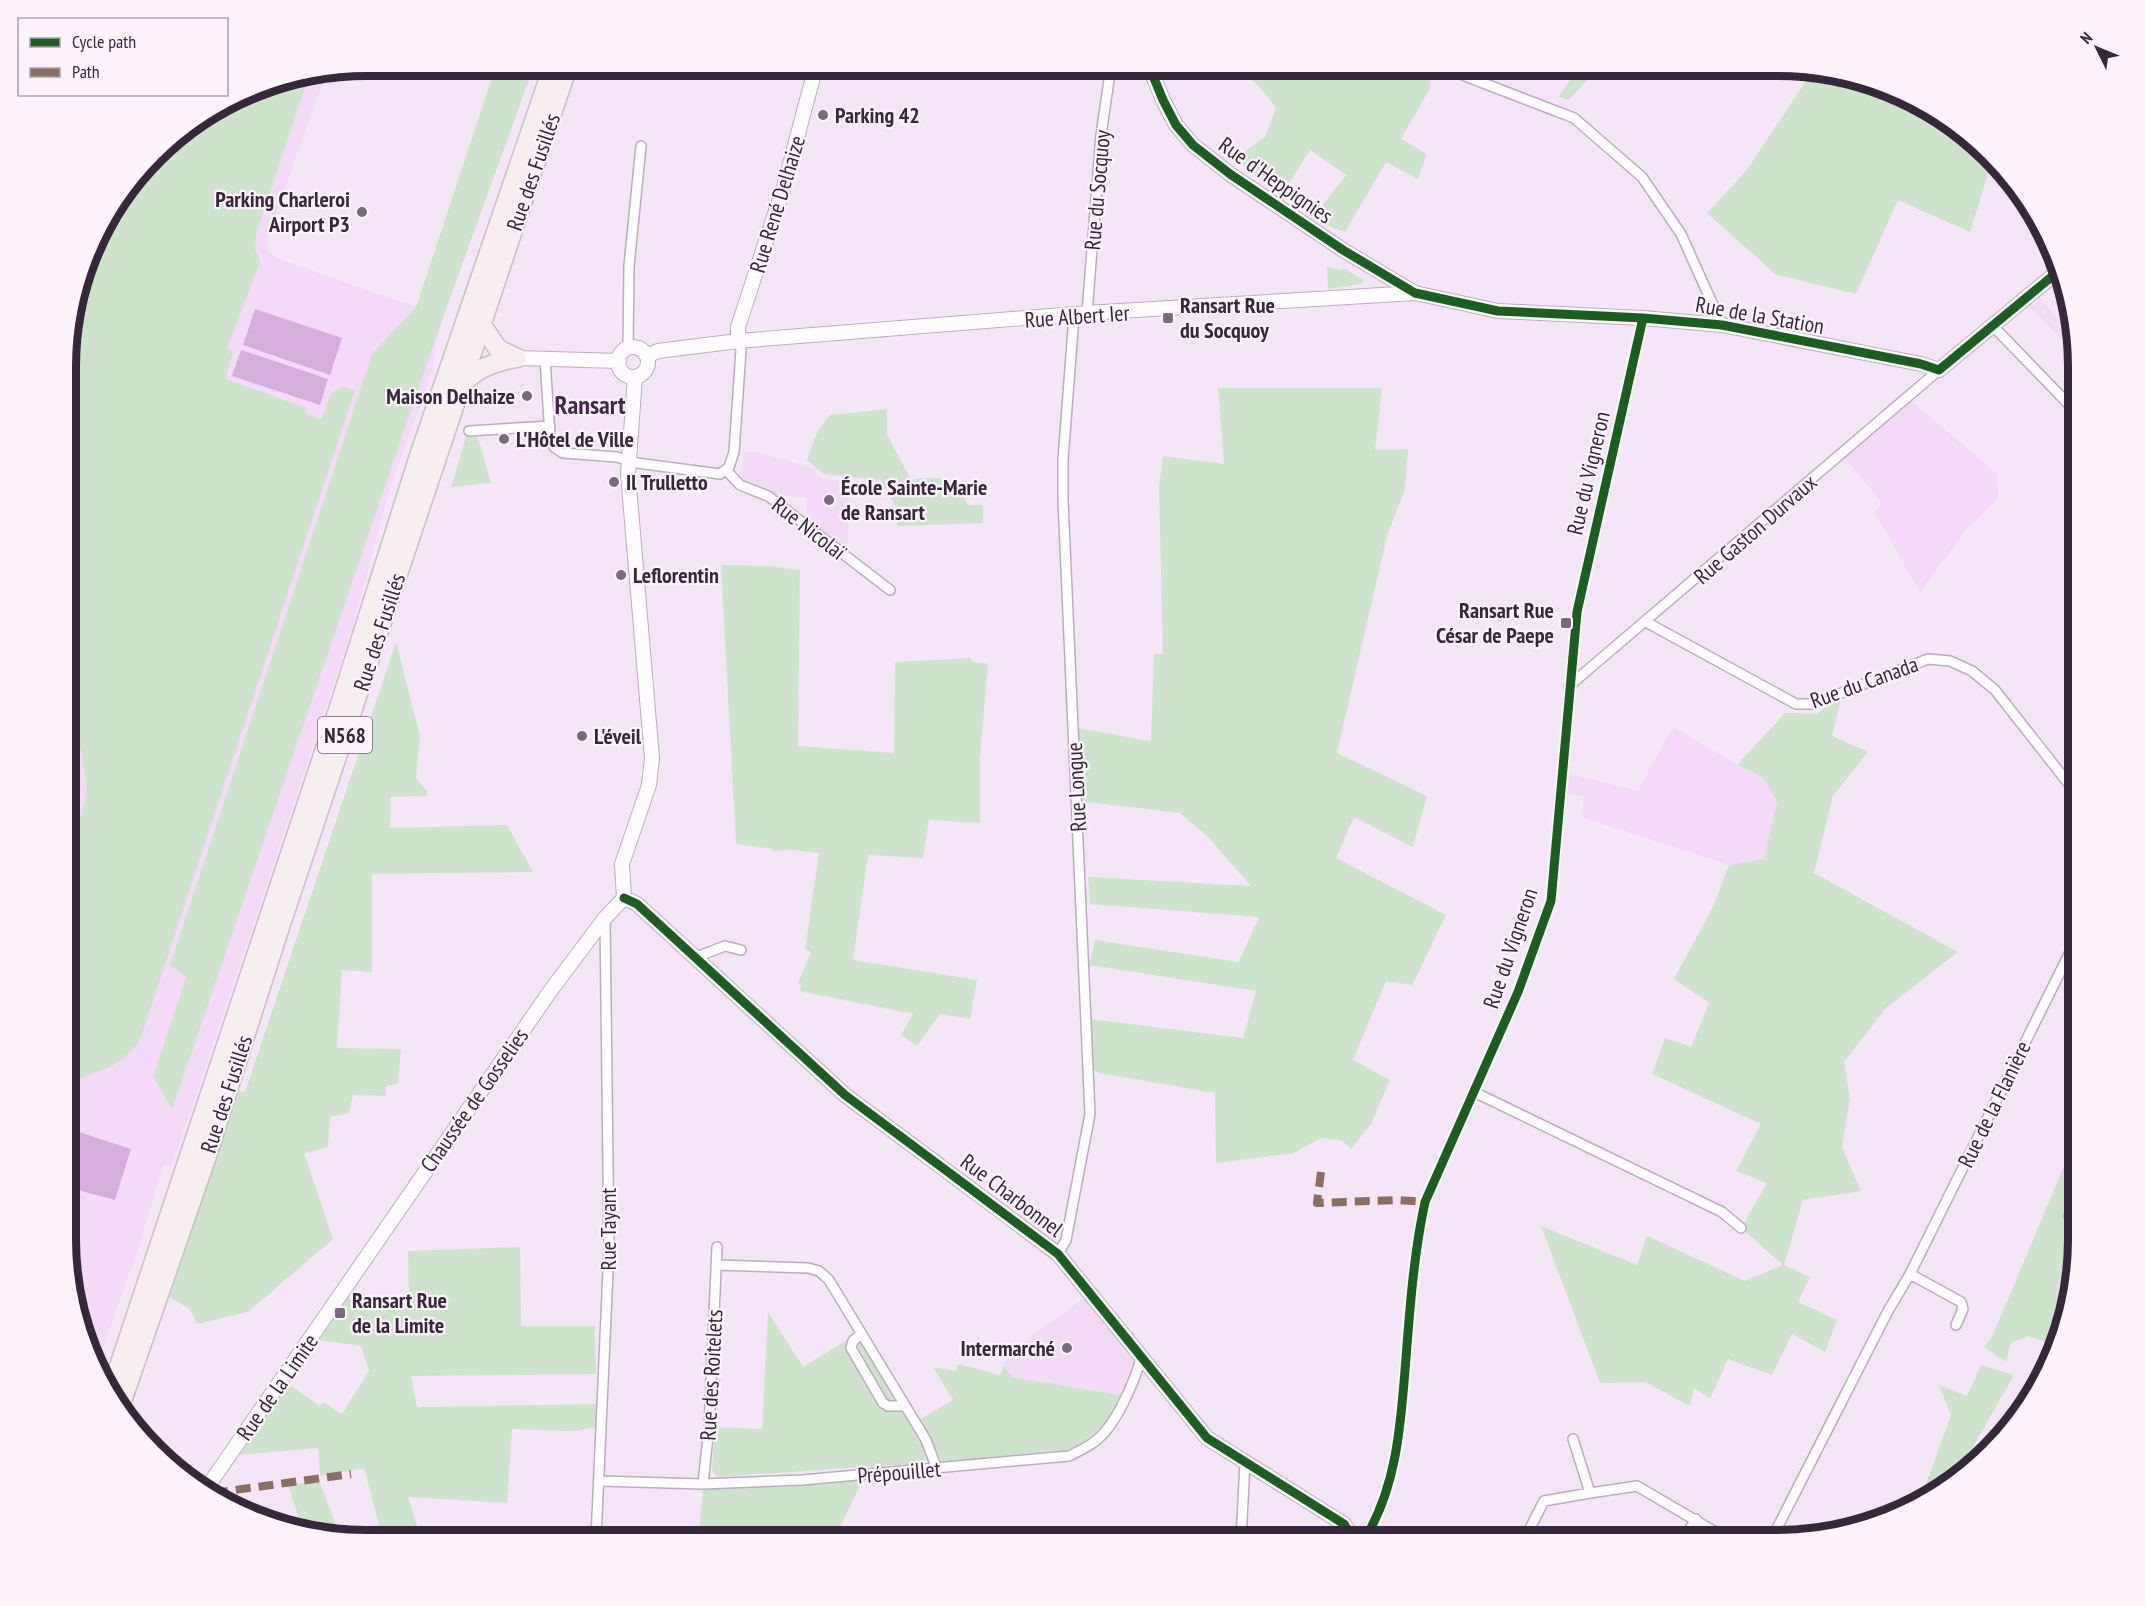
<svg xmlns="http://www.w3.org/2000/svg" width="2145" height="1606" viewBox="0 0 2145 1606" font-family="'PT Sans Narrow',sans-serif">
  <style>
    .built { fill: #f5d9f9 }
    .green { fill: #cee3cb }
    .water { fill: #d4afdb }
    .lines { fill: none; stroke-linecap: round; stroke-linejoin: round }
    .street-casing { stroke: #bcaebe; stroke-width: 12 }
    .secondary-casing { stroke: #bcaebe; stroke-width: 16 }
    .highway-casing { stroke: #cbbec6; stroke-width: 21 }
    .street { stroke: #fdfbfe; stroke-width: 9 }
    .secondary { stroke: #fdfbfe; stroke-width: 14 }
    .highway { stroke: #f7eef0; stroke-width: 18 }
    .quiet { stroke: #8d6e63; stroke-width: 8; stroke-dasharray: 15 8; stroke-linecap: butt }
    .cycleway-casing { stroke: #fcf3fd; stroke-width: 13 }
    .cycleway { stroke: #1b5e20; stroke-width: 9 }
    .poi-dot { fill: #796a7c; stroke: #fcf3fd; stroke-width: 2 }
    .labels { text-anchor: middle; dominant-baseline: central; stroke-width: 4.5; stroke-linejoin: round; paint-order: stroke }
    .shield { fill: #fcf3fd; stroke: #726474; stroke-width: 1.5 }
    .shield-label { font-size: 21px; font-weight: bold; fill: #37273a }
    .poi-label { font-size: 22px; font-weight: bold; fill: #37273a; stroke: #fcf3fd; text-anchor: start }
    .street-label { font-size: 22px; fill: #37273a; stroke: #fcf3fd }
    .quarter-label { font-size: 26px; font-weight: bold; fill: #48254e; stroke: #fcf3fd }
    .rim { fill: none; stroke: #37273a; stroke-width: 8 }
  </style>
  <rect width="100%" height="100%" fill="#f4e6f6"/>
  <path class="built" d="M326,73L267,240L269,252L279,259L441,316L432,371L390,488L353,626L191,1110L171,1166L164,1164L138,1249L96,1368L67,1259L69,327L106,217L169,140L270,82Z
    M2061,270L2069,290L2072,314L2047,287Z
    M2041,299L2066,329L2073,323L2078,356L2030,307Z
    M1907,397L1997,474L1998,498L1969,526L1920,592L1875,513L1882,503L1841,454Z
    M744,452H757L816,469V477L851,482L847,553L807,523V498L772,494L754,483L742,482Z
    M1673,727L1737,765L1764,777L1777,802L1764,860L1729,865L1582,817L1584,796L1566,794L1569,774L1638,791Z
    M2078,1235V1259L2069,1299L2055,1292Z
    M1093,1296L1142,1356L1126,1396L1011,1377L1004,1366L1012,1350L1084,1298Z"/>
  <path class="green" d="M496,66H534L435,340L172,1110L153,1076L186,977L170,965L372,354L416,307Z
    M1160,66H1195L1163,79Z
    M1235,66H1415L1432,73L1429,90L1401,139L1427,154L1418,179L1386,162L1345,232L1312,219L1346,175L1310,150L1281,196L1236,158L1265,137L1276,108L1259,86Z
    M1578,67H1599L1569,100L1559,97Z
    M1813,70L1893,89L1976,140L1992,161L1970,232L1898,200L1856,294L1775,274L1707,213L1747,170Z
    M309,76L256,235L255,249L260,262L227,349L233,352L225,379L307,408L306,414L321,419L331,393L343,386L355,391L140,1040C124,1066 94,1073 67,1084L68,859L84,805L87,788L81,750L68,725L69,327L106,217L169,140L270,82Z
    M1327,267L1342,270L1344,268L1363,280L1362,284L1328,289Z
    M1218,388H1382L1375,450L1408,449L1405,489L1387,536L1337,753L1427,796L1413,847L1354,817L1336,858L1446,915L1412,985L1386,981L1353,1060L1390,1080L1371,1124L1351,1149L1342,1141L1321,1138L1294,1153L1216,1163L1215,1093L1099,1073L1091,1068L1090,1019L1243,1038L1256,991L1089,965L1095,940L1239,962L1259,917L1090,904L1088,877L1251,886L1207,836L1180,813L1079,801L1077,728L1151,741L1154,654H1163L1159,486L1163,456L1224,464Z
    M887,409V434L911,480C941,475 953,477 968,505H983V523L897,526L896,507L880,480L824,474L807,460L818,430L830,415Z
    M466,437H478L491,483L451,487Z
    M721,565L768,566L800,570L798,746L894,753L895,662L969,658L973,662L988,664L980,757V823L929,820L923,858L868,855L853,960L977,980L970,1019L940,1014L917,1046L901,1035L913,1014L800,991L801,986L798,983L811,952L805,950L819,853L793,850L773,851V849L736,844Z
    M396,642L420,736L416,778L428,792L427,796L391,797L390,828L507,825L533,872L372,874V972L342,970L337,1048L401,1049L398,1084L386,1086V1096L353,1095L349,1113L330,1117L328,1147L304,1153L333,1239L248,1312L197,1324L190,1309L169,1297L238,1091L245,1092Z
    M1843,692L1832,736L1868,752L1833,796L1814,873L1958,952L1886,1008L1844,1062L1850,1099L1842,1147L1861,1191L1803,1200L1784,1265L1810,1277L1798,1302L1837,1320L1825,1352L1792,1334L1772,1375L1728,1359L1710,1399L1694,1388L1690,1406L1645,1382L1600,1383L1541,1226L1637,1265L1647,1236L1745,1281L1783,1265L1741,1228L1767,1183L1736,1171L1761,1124L1652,1074L1665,1038L1691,1047L1709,1003L1674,979L1713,907L1729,865L1764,859L1777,802L1763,777L1737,765L1785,713L1817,714Z
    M2078,1133V1186L2065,1215L2078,1223V1235L2055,1292L2069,1299L2058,1346L2028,1336L2011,1343L2006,1362L1984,1347L1992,1337Z
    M520,1247L521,1326H595L596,1374L411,1376L417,1407L602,1404L598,1427L574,1431L512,1429L507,1503L408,1497L421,1539H348L294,1527L300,1522L288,1485L319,1481L340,1535L379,1525L364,1468L320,1476L318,1448L239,1455L287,1383L320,1406L323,1402L342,1414L369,1371L361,1346L319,1340L348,1298L375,1311L381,1300L409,1303L408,1251Z
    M768,1312L803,1367L860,1332L928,1445L924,1463L717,1477L712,1471L715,1427L762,1429Z
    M958,1364L1000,1375L1004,1366L1012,1377L1126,1396L1096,1441L1053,1454L944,1465L919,1420L953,1400L933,1367L956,1371Z
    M1981,1365L2014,1375L1959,1472L1919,1503L1951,1415L1939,1385L1967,1396Z
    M865,1475L834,1540H695L699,1538L703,1484Z"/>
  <path class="water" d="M255,309L342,338L330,375L243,345Z
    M241,350L328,379L320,405L232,376Z
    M79,1132L131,1149L115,1200L67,1187V1165Z"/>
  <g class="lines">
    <g class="street-casing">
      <path id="street" d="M1439,66L1574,118L1642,177L1681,234L1722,325
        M1087,313L1101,135L1111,66
        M1992,325L2079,415
        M628,349L629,266L641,146
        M545,359L550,436L554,447L563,453L617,457L637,463L720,474L729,467L734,452L741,350L738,341
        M469,431L550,426
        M726,470L740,485L768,496L890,590
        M1646,622L1796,704H1813L1928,659L1950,661L1972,671L1995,690L2079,797
        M1569,686L1939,370
        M696,957L725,946L741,950
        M1474,1092L1722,1212L1741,1228
        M2069,1216L2078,1196
        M1058,1254L1066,1240L1090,1114L1063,500V460L1074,316
        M717,1265L808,1268L819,1271L829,1280L926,1440L937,1469
        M1910,1274L1961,1302L1963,1309L1956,1325
        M861,1334L853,1341L851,1348L883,1403L888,1406H904
        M1573,1439L1590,1493L1637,1486L1729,1540
        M600,1481L703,1484L802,1480L1069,1456C1077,1452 1086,1448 1094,1442C1116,1427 1134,1382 1142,1356
        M703,1484L709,1427L717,1247
        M596,1539L609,1249L605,918
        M1241,1540L1245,1462
        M1364,1540C1398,1486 1401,1419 1406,1358C1410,1306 1414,1253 1425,1202L1518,992L1551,901L1577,612L1643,318
        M1524,1540L1544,1501L1590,1493
        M1683,1540L1696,1519
        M1771,1540L1888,1311L1910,1274L2079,934"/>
    </g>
    <g class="secondary-casing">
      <path id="secondary" d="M1149,66L1163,100L1176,125L1193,145L1230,174L1343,250L1415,293L1498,311L1643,318L1722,325L1921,364L1939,370L2061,269
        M738,341V327L785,183L816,66
        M618 362a15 15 0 1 1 30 0a15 15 0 1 1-30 0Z
        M647,356L658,351L738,341L1087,313L1415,293
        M517,358L619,361
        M624,898L637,904L845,1095L1058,1254L1207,1438L1344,1524L1354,1540
        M624,898L622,864L649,785L652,758L628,474L635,377
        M206,1489L551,990L605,918L624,898"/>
    </g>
    <g class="highway-casing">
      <path id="highway" d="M482,325L498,349L517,358
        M463,383C479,367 495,362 517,358
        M111,1390L340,704L419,456L553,66
        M121,1404L207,1156L279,930L568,66"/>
    </g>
    <use href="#street" class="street"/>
    <use href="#secondary" class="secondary"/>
    <use href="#highway" class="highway"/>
    <path class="quiet" d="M1321,1172L1317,1203L1397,1200L1425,1202
      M213,1493L351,1474"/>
    <g class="cycleway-casing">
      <path id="cycleway" d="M1149,66L1163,100L1176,125L1193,145L1230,174L1343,250L1415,293L1498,311L1643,318L1722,325L1921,364L1939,370L2061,269
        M624,898L637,904L845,1095L1058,1254L1207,1438L1344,1524L1354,1540
        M1364,1540C1398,1486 1401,1419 1406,1358C1410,1306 1414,1253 1425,1202L1518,992L1551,901L1577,612L1643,318"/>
    </g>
    <use href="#cycleway" class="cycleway"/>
  </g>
  <g class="poi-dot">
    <circle cx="823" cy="115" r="6"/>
    <circle cx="362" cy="212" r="6"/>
    <rect x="1162" y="312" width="12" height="12" rx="3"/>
    <circle cx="527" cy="396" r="6"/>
    <circle cx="504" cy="439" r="6"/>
    <circle cx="614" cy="482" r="6"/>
    <circle cx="829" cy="500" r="6"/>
    <circle cx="621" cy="575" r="6"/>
    <rect x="1560" y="617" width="12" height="12" rx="3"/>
    <circle cx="582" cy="736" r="6"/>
    <rect x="334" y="1307" width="12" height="12" rx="3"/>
    <circle cx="1067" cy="1348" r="6"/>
  </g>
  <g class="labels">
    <rect class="shield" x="318" y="717" width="54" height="36" rx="4.5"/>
    <g class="shield-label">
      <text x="345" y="735">N568</text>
    </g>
    <g class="poi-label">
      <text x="835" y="115">Parking 42</text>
      <text x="350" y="199" text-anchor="end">Parking Charleroi<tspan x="350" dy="25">Airport P3</tspan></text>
      <text x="1180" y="305">Ransart Rue<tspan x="1180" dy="25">du Socquoy</tspan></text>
      <text x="515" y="396" text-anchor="end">Maison Delhaize</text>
      <text x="516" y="439">L'Hôtel de Ville</text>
      <text x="626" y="482">Il Trulletto</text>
      <text x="841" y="487">École Sainte-Marie<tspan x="841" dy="25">de Ransart</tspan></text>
      <text x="633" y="575">Leflorentin</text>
      <text x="1554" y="610" text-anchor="end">Ransart Rue<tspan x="1554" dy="25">César de Paepe</tspan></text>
      <text x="594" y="736">L'éveil</text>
      <text x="352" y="1300">Ransart Rue<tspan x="352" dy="25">de la Limite</tspan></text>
      <text x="1055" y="1348" text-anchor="end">Intermarché</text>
    </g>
    <g class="street-label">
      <text transform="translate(533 172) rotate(-71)">Rue des Fusillés</text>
      <text transform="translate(1276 180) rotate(35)">Rue d'Heppignies</text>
      <text transform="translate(1097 190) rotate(-85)">Rue du Socquoy</text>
      <text transform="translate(777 204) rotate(-73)">Rue René Delhaize</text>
      <text transform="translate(1760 315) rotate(10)">Rue de la Station</text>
      <text transform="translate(1077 316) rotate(-4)">Rue Albert Ier</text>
      <text transform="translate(1588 473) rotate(-77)">Rue du Vigneron</text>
      <text transform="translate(809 528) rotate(38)">Rue Nicolaï</text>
      <text transform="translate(1755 529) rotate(-41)">Rue Gaston Durvaux</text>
      <text transform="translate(379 632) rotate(-72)">Rue des Fusillés</text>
      <text transform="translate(1864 682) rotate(-20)">Rue du Canada</text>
      <text transform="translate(1076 787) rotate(-93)">Rue Longue</text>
      <text transform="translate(1510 948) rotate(-71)">Rue du Vigneron</text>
      <text transform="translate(226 1094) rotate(-72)">Rue des Fusillés</text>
      <text transform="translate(474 1100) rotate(-55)">Chaussée de Gosselies</text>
      <text transform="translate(1994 1104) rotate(-64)">Rue de la Flanière</text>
      <text transform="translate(1012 1195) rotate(37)">Rue Charbonnel</text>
      <text transform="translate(608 1229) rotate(-90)">Rue Tayant</text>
      <text transform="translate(711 1375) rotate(-87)">Rue des Roitelets</text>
      <text transform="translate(277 1387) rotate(-55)">Rue de la Limite</text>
      <text transform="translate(899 1472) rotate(-5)">Prépouillet</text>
    </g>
    <g class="quarter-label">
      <text x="590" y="404">Ransart</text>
    </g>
  </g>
  <path d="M0 0H2145V1606H0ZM367 76H1777A291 291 0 0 1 2068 367V1239A291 291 0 0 1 1777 1530H367A291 291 0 0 1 76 1239V367A291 291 0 0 1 367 76Z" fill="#fcf3fd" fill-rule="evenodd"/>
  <path class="rim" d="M367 76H1777A291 291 0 0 1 2068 367V1239A291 291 0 0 1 1777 1530H367A291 291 0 0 1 76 1239V367A291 291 0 0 1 367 76Z"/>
  <rect x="18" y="18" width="210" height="78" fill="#fcf3fd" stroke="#ada1af" stroke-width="1.5"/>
  <rect x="30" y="38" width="30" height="9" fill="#1b5e20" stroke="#ada1af" stroke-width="1.5"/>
  <text x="72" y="48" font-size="18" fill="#37273a">Cycle path</text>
  <rect x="30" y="68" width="30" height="9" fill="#8d6e63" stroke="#ada1af" stroke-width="1.5"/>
  <text x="72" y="78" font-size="18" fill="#37273a">Path</text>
  <g transform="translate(2097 48) rotate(313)" stroke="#fcf3fd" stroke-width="4.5" paint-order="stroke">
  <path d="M0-4.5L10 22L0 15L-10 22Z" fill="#37273a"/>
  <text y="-9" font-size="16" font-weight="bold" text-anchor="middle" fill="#37273a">N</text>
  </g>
</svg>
